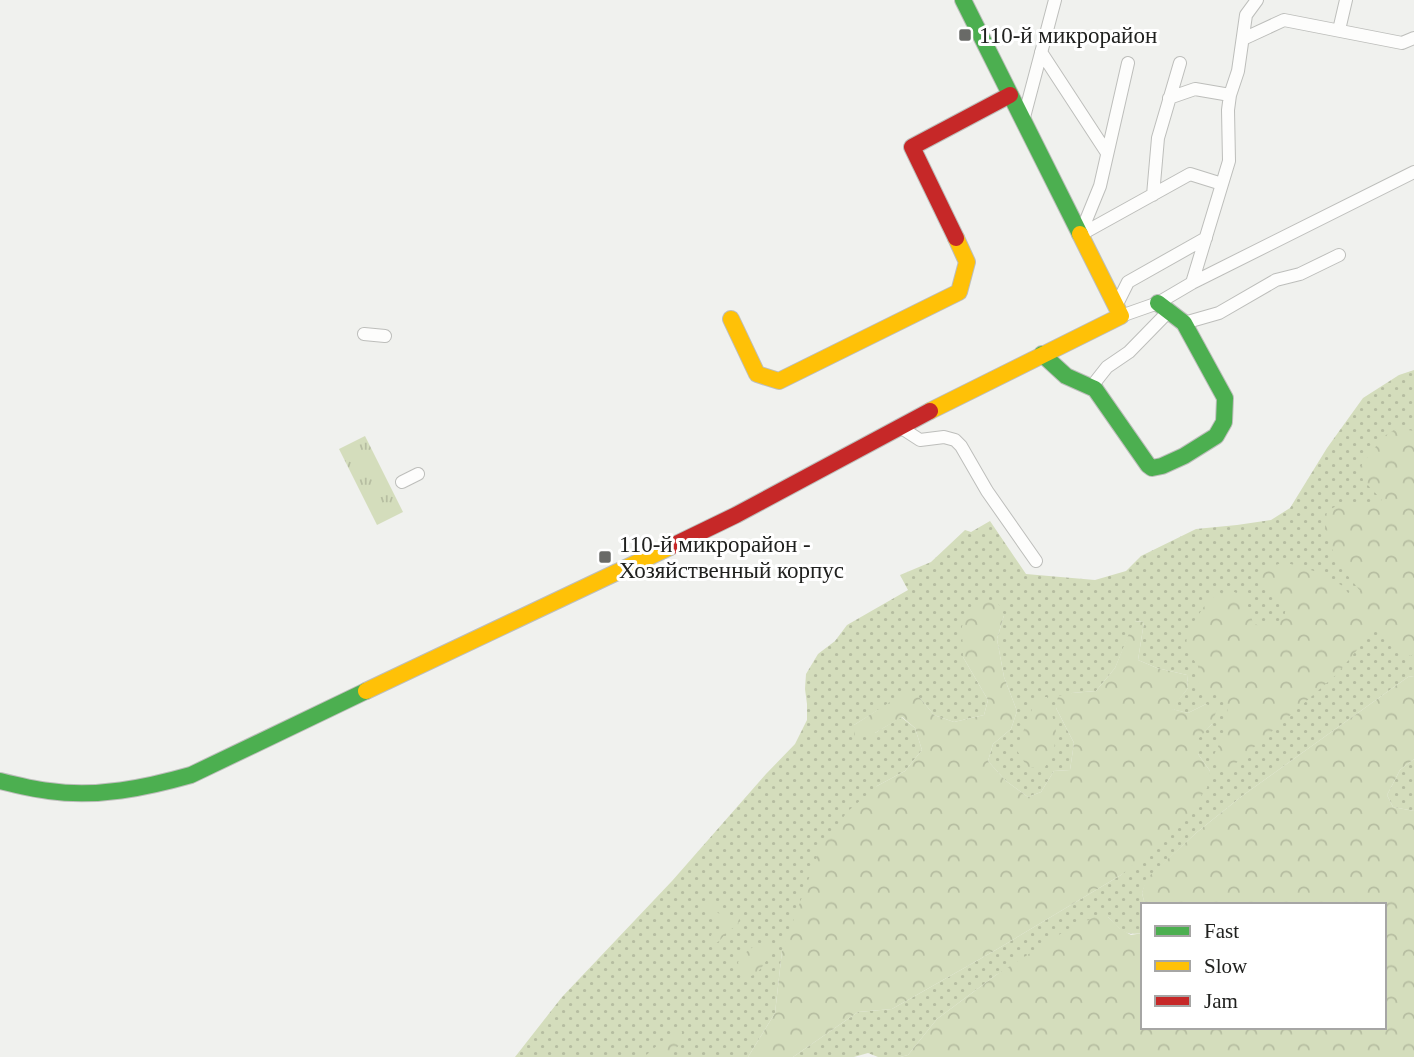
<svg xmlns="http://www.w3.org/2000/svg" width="1414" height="1057" viewBox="0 0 1414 1057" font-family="'Times New Roman',serif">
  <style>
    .grass { fill: url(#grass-dots) }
    .forest { fill: url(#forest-crowns) }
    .park { fill: url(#park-tufts) }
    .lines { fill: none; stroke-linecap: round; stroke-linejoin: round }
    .street-casing { stroke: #bdbebb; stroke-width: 14 }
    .fast-casing { stroke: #bdbebb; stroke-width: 18 }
    .slow-casing { stroke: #bdbebb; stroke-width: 18 }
    .jam-casing { stroke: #bdbebb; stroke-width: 18 }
    .street { stroke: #fdfdfc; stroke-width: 12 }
    .fast { stroke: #4caf50; stroke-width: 16 }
    .slow { stroke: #ffc107; stroke-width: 16 }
    .jam { stroke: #c62828; stroke-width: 16 }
    .poi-dot { fill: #696a67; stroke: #fff; stroke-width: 2.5 }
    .labels { text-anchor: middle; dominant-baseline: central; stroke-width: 6; stroke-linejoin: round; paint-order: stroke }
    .poi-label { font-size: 23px; fill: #20211f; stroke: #fff; text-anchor: start }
  </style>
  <defs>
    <pattern id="grass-dots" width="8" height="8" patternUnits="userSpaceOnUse" patternTransform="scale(1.75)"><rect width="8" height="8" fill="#d4ddbc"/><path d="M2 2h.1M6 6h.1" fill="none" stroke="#b6bda1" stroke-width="1.8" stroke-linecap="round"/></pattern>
    <pattern id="forest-crowns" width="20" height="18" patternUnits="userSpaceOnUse" patternTransform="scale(1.75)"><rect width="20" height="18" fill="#d4ddbc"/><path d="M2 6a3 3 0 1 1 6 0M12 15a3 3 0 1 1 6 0" fill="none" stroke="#b6bda1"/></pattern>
    <pattern id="park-tufts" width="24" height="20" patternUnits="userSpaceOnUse" patternTransform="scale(1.75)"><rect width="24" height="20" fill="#d4ddbc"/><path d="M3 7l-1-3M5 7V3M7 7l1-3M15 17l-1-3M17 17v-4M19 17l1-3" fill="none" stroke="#b6bda1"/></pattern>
  </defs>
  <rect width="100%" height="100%" fill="#f0f1ee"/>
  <path class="grass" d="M1414,370V676L1408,677L1242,796L1196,833L1147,879L1142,893L1145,905H1143V933C1124,936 1120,930 1108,917L996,975L937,1019L908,1055L900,1057H878L868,1053L854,1057H793L858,1012L892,1009L994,951L1121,875L1210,771L1198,754V738L1212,724L1206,704L1188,713L1171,709L1188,688L1187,675L1157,668L1138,660L1144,622L1135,621L1115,668L1096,691L1072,693L1056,708L1074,743L1070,770L1054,771L1041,792L1028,797L1006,781L988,761L993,744L1011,729L1017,711L1004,677L997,639L1004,615L963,657L988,700L984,715L954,722L934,715L920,698L878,710L854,725L875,733L901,717L915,728L922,750L905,771L877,786L782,951L775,1013L748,1057H515L562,997L672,881L766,774L795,744L807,720V704L805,689L806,674L818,654L835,641L847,625L908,590L900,575L931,562L965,530L971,532L990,521L1026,574L1095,580L1126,571L1141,556L1196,529L1237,525L1271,520L1290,508L1327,448L1363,398L1399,375Z
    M1414,759V811L1393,807L1387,795L1400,770Z"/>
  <path class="forest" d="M1397,428L1414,431V653L1411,656L1400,653L1377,626L1337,674L1227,771L1218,769L1213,757L1223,736L1228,707L1220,694L1206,693L1199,684L1198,666L1186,649L1187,632L1209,599L1230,590L1245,597L1253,623L1262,627L1284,619L1286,606L1258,584L1257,572L1284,562L1314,571L1343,586L1351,597L1361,592L1336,561L1325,527L1327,511L1344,502L1368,506L1382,500L1363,480L1360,467L1383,437Z
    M996,599L1004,615L997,639L1004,677L1017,711L1011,729L993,744L988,761L1006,781L1028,797L1041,792L1054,771L1070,770L1074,743L1056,708L1058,696L1072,693L1096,691L1115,668L1134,621L1144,622L1138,660L1157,668L1187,675L1188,688L1172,709L1188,713L1206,704L1217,709L1212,724L1198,739V754L1210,771L1207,788L1177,828L1121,875L994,951L892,1009L858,1012L793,1057H748L775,1013L782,951L819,851L847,812L877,786L905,771L922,750L915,728L902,717L875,733L854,739V725L904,693L920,698L934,715L954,722L984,715L988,700L963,657L962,626L976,603Z
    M1414,676V759L1400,770L1387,795L1393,807L1414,811V1057H900L908,1055L937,1019L996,975L1068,929L1099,915L1108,917L1119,928L1131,935L1143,933V1027H1384V905H1145L1142,893L1146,879L1196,833L1242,796L1408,677Z
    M1037,697H1047L1056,729L1054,751L1045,767L1028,768L1016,749Z
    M709,902L715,904L717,912L723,917H736L739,919L738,926C724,930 722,943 712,945L709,942L712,933L718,932L721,926L708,914L706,908Z
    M758,943H765L769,946C770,948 770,950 770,952C769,959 757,976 750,976C746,976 742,972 739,970L738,962L745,953Z
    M676,1029H680L682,1032L681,1043L668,1057H644Z"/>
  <path class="park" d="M365,436L403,512L377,525L339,449Z"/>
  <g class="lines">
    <g class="street-casing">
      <path id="street" d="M1339,30L1346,0
        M1243,39L1284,20L1402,43L1414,38
        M1041,52L1107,153
        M1169,98L1195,89L1230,95
        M1023,121L1055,0
        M1153,195L1158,138L1180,63
        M1080,235L1100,186L1128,63
        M1080,235L1190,174L1222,184
        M1192,283L1229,161L1228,110L1230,95L1238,71L1246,15L1257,0
        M1116,306L1128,282L1206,238
        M1121,316L1158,303L1192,283L1414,172
        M1184,323L1219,313L1276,280L1300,274L1339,255
        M364,334L385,336
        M1092,386L1107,367L1129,352L1169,311
        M900,427L920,440L944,437L955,440L961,446L987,491L1036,561
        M402,482L418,474"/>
    </g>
    <g class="fast-casing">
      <path id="fast" d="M963,0L1080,234
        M1042,354L1066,376L1095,389L1148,465L1152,468L1162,466L1184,456L1216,436L1224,422L1225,398L1184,323L1158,303
        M0,781C16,785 32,789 49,791C97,798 145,788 191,775L366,691"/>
    </g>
    <g class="slow-casing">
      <path id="slow" d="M731,319L757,374L779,381L959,292L967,262L956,238
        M930,411L1121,316L1080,234
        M366,691L670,547"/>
    </g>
    <g class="jam-casing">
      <path id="jam" d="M956,238L912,147L1010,95
        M670,547L736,515L930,411"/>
    </g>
    <use href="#street" class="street"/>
    <use href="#fast" class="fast"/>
    <use href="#slow" class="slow"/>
    <use href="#jam" class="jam"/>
  </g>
  <g class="poi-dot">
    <rect x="958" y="28" width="14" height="14" rx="3.5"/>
    <rect x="598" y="550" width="14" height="14" rx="3.5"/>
  </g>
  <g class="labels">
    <g class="poi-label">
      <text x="979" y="35">110-й микрорайон</text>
      <text x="619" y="544">110-й микрорайон -<tspan x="619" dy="26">Хозяйственный корпус</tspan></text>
    </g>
  </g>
  <rect x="1141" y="903" width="245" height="126" fill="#ffffff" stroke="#a6a6a5" stroke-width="2"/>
  <rect x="1155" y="926" width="35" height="10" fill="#4caf50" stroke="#a6a6a5" stroke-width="2"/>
  <text x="1204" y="938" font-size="21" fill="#20211f">Fast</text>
  <rect x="1155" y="961" width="35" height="10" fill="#ffc107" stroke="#a6a6a5" stroke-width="2"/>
  <text x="1204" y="973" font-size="21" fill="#20211f">Slow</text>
  <rect x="1155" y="996" width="35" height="10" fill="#c62828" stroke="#a6a6a5" stroke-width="2"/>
  <text x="1204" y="1008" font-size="21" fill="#20211f">Jam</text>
</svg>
